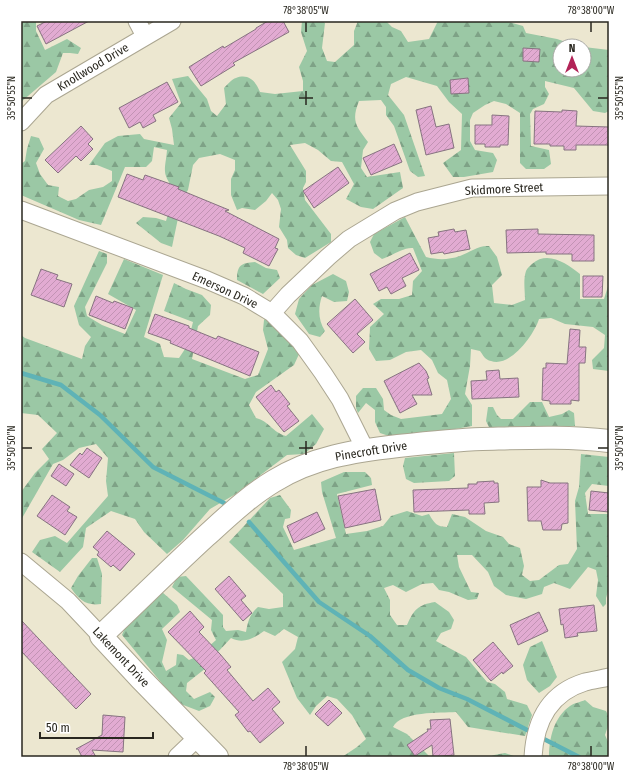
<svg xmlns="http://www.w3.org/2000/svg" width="630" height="778" viewBox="0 0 630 778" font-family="'Fira Sans Condensed',sans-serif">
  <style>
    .forest { fill: url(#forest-firs) }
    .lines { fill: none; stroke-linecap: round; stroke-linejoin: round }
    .stream { stroke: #5fb3b6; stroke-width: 4.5 }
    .building { fill: url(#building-hatch); stroke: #867380 }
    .street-casing { stroke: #aba691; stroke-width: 19 }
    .secondary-casing { stroke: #aba691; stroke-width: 24 }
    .street { stroke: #fff; stroke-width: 17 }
    .secondary { stroke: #fff; stroke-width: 22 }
    .ticks { fill: none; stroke: #29271f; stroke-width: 1.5 }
    .labels { text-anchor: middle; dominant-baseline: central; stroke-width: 3.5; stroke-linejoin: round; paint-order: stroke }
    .street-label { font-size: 12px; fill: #29271f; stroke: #fff }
    .neatline { fill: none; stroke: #29271f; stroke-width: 1.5 }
    .ticks-label { font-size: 10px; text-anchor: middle; fill: #29271f }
  </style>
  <defs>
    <pattern id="forest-firs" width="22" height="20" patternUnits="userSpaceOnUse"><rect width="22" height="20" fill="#9bc8a5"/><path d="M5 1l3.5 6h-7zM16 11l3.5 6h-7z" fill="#7ea286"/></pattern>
    <pattern id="building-hatch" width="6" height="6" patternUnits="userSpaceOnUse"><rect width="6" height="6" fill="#e2abd2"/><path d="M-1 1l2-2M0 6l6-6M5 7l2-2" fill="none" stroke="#c293b4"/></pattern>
  </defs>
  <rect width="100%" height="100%" fill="#ece7d0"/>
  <path class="forest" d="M21,21H36V31L45,50L67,39L81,48L78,54L70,53H63L56,72L21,102Z
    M302,21H322L325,23L322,48L327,61L335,62L354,45V31L358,21H386L392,27L401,31L408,42L429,39L438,21H505L523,26L526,33L557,39L578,46H560V70H584V47L609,50V111L605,113L593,111L574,88L545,81V87L549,94L544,104L533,109L530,114L531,146L549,150L551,164L544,169H526L520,163V113L506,104L494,101L485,105L473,113L470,120V141L475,150L493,153L497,160L493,172L464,177H453L443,163L461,150L462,114L449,102L437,86L406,77L391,84L388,95L404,115L425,176L418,177L410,171L394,126L386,115V107L381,100L359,101C351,121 356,126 368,142L363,150L361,168L367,177L400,172L403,188L373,209L361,207L346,199L354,184L342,162L331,161L318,150L305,143L290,145L306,171V182L303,188L305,200L331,234V242L305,258L296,255L288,248L287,240L279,227L281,209L278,200L272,193L266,201L255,210L242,208L237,210L231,195V179L235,170V160L220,154L199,158L193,165L188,190L182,199L172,247L161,243L136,223L143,217L156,218L166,221L175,191C161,172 165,172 167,150L154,147L152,161L146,167H125L101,225L79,220L21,195V164L25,161L27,149L31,136L39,138L44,149L36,163L40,174L48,185L59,187L58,196L68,201L76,199L89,190L103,187L112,181V171L97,165H89L105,143L118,136L140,134L144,139L174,145L172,129L169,118L181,103L172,79L188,76L207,99L211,111L217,116L226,104L224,88C227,85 232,79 236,78C249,73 256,82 260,92L275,94L303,91V81L299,67L307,51L301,32Z
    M405,217L426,257C438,260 448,260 460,256C470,252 479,245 489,246L497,257L502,275L492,285L494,303L512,305L525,300C525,291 523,280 526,271C527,268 530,266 532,264C548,250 567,264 580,274V299H604L609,283V371L593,369L592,360L604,348L605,335L593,327L565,324L551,318L539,319C534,335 510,368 491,361C485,360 483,355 480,351L471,349L470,366L465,394L472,405V426L427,434L392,437L380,433L375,422V410L366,403L358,413L356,408V396L363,388H376L383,399L384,410L391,415L401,419L442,414L451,399L447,380L438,373L432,360L421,350L406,352L390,360L376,361L369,349L370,327L384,314L373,304L381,299H399L412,295L413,281L422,271L413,248C403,247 392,256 382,259L374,253L370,242L374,234Z
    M99,251L107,254V263L85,307L87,316L102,325L125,334L136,310L108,294L124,259L163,275L144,337L160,344L164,357L179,358L187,346L193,322L164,311L174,283L186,289L202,295L211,305L210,315L198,326L192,359L245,379L258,375L268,349L263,330L264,320L266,317L300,352L294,365L256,392L249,405L256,418C269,421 272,432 286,436L312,414L324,429L316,444L304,454L287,455L234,495L210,509L183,540L167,554L144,532L135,519L111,511L86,528L83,547L60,572L32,552L40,540L55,536L67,543L108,496L106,481L108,458L96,444L79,448L63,460L53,464L21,520V492L35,473L49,459L42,449L57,433L38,415L21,413V335L25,338L82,359L85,346L91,337L79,325L74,306Z
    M255,262L266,268L277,270L280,278L263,294L237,280C237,265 241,263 255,262Z
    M333,274L346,281L349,292L347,301L334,302L322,296C318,308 318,320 325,331L320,337L309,334L295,314L299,299L312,285Z
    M530,402H542L549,417L562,414L569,410L574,413L575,426L489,427L486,421L488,407H493L497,415L501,419H513Z
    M454,453L455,476L449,481L414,483L406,479L403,466L405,458Z
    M581,454L609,457V486L592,484L585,493L588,514H609V588L606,598V604L603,607L596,596L598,580L596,570L588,567L570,589L554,583L544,587L542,594L526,599L506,595L494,586L488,572L472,555H457L459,567L471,592L479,593L477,599L468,600L449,592L439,590L433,583L422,584L406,592L393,585L384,588L390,600V615L397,625H407C414,609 418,605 435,602L449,612L454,620L451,629L441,633L436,641L466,657L487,682L495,684L505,692L507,699L527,705L532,715L525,736L468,727L456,712C440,713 401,711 393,727L407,734L430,757H342L357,747L366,739L352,715L337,699L327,696L316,706L310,715L297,698L282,662L295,649L298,637L284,629L275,636L264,631C253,639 243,644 231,638L217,653L206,668L187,683L186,691L194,699L210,692L215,697L210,706L199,711L178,703L122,635L129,618L162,592L177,605L180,612L162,629L167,640L162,662L166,671L176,665L177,654L183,655L189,660L198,656L216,640L211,630L212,620L172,587L177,577L186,576L223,615V627L226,631L238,630L246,632C248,621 250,614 258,607L269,609L283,607V594L229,542L270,498L280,495L291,510L290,518L285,519L283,527L294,550L336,538L322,492L321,482L344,472H365L371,478L372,485L337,494L346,534L367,531L383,526L391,516L407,511L422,516L429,514C434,523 437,527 447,527L452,514L465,517L486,531L503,537L509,544L520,548L524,566L522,575L530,581L539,580L559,565L568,564L577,549L575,501L579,487Z
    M92,558H97L102,574L101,604C86,606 79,600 71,588L78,576Z
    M542,641L557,677L550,686L539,693L527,680L523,665L530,647Z
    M585,700L593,707L606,711C611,720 608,726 605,735L609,744V757H549C549,738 554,717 570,706C574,703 581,702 585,700Z
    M505,753L517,757H489L494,755Z"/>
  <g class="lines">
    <path class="stream" d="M21,373L61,385L100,415L153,467L224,503
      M249,522L319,602L370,636L408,670L439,688L467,699L533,733
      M540,737L579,757"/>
  </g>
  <path class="building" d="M47,21H89L46,44L37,26Z
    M268,21H283L289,32L233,63L235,65L201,86L189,67L223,46L224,48L256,29V28Z
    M523,48L540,49L539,62L523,61Z
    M468,78L469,93L451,94L450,80Z
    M167,82L178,102L153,115L156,121L143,128L140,122L129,128L119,108Z
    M431,106L436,127L449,124L454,148L426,155L416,110Z
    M562,110L577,111L576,126L609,127V145H576V150H564V146H550V144H534L535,111L562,112Z
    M492,115L509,116L508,145H500V147H485V144H475V125H492Z
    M81,126L93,139L88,144L93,149L81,161L76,156L58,173L45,160Z
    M394,144L402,162L371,175L363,158Z
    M338,167L349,183L314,208L303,191Z
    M127,174L143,180L145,175L179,187L178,189L229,210L225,211L279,239L275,248L278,249L269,266L243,253L245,248L219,236L118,197Z
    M454,229L455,232L466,230L470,249L444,254L443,252L431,254L428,238L439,236L438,232Z
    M538,229V234L594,235V261H572V254H546V252L507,253L506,230Z
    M410,253L419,270L402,278L406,286L391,294L387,287L379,291L370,274Z
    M41,269L58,275L56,279L72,284L64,307L31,295Z
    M583,276H603L602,297H583Z
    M96,296L113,303L114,301L133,308L125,329L89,315Z
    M355,299L373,320L357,334L365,342L353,353L327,324Z
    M155,314L189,326V328L216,339L218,336L259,352L250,376L170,343L171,341L148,333Z
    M570,329L580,330L579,347H586L585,363H579V401L571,400V404H550V401L542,400L543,368H546V363L567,364Z
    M419,363L426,371L429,378L427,379L432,395H412L417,404L400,413L384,381Z
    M499,370L500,379L518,378L519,397L472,399L471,381L487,380L486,371Z
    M271,385L276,392L279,390L290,404L287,406L299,421L284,432L256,397Z
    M87,448L102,458L89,478L70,465L80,453L82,455Z
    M59,464L74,474L66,486L51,476Z
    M541,480L550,483H568V523L562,524L561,530H543L541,521H528L527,487H541Z
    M494,481V483H498L499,502L484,503L485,514H469V510L414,512L413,490L468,488V484H477V482Z
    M375,489L381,520L345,528L338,496Z
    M591,491L609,493V512L589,510Z
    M52,495L70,507L67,511L77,517L65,535L37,516Z
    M317,512L325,529L294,543L287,526Z
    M107,531L135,554L120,571L113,565L111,567L97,555L99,552L93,547Z
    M229,576L246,596L241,600L252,613L243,621L215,589Z
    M594,605L597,631L577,633L578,636L565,638L563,624L561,625L559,609Z
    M190,611L204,627L199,632L220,654L231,667L227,670L253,701L268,688L280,702L272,709L284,723L260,743L250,731L248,732L235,715L239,712L204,673L206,671L168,632Z
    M539,612L548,631L518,645L510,625Z
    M21,620L91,694L76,709L21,651Z
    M493,642L513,666L503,674L502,672L491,681L473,660Z
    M329,700L342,713L328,726L315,714Z
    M103,715L125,717L123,752L92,750L96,757H82L78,749H76L102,735Z
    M450,719L454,755L433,757L432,745L415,756L407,745L428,731L427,729H431L430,720Z"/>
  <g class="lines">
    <g class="street-casing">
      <path id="street" d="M137,21L145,36
        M21,122L46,95L172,21
        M21,210L207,280L244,296L272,313L300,341L323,373L340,399L365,449
        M272,313L288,295L328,257L349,239L395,211L417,202L472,188L609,186
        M21,562L68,601L101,636
        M177,757L198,737
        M533,757C535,722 549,693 585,682C593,680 601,679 609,677"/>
    </g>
    <g class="secondary-casing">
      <path id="secondary" d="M217,757L140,678L101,636C136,603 170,569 206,536C228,516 249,496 274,481C313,457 354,451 398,446C426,443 454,440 482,439C525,438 567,436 609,441"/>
    </g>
    <use href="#street" class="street"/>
    <use href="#secondary" class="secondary"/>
  </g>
  <path class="ticks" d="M306,22V32M591,22V32M306,91V105M22,98H32M299,98H313M598,98H608M306,441V455M22,448H32M299,448H313M598,448H608M306,746V756M591,746V756"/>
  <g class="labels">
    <g class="street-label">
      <text transform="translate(93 67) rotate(-31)">Knollwood Drive</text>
      <text transform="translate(504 189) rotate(-3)">Skidmore Street</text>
      <text transform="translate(225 290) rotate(25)">Emerson Drive</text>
      <text transform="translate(371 451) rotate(-9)">Pinecroft Drive</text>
      <text transform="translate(121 657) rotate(47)">Lakemont Drive</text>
    </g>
  </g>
  <rect width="630" height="778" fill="none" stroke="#ffffff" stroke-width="44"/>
  <g transform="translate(572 58)"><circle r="19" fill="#ffffff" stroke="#a9a9a5"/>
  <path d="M0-3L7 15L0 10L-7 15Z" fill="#b22357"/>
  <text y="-6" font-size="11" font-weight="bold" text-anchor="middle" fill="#29271f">N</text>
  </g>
  <path d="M40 732v6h113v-6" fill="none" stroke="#29271f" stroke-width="2"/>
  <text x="46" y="732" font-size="12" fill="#29271f" stroke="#ffffff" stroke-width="3" paint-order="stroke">50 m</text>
  <rect x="22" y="22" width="586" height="734" class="neatline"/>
  <g class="ticks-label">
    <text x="306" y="14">78°38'05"W</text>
    <text x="591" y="14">78°38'00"W</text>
    <text transform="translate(11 98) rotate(-90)" y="4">35°50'55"N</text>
    <text transform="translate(619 98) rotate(-90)" y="4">35°50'55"N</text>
    <text transform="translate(11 448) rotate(-90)" y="4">35°50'50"N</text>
    <text transform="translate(619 448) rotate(-90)" y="4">35°50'50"N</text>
    <text x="306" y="770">78°38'05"W</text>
    <text x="591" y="770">78°38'00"W</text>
  </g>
</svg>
